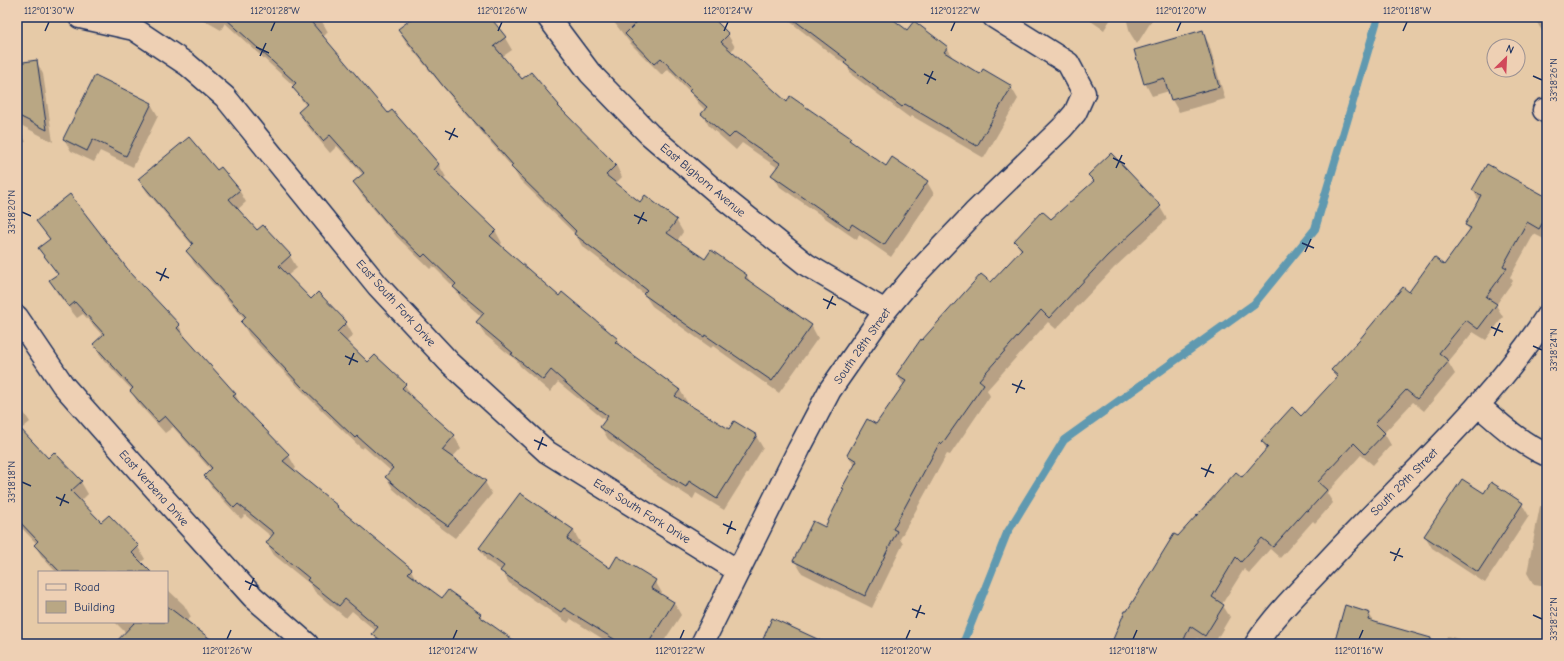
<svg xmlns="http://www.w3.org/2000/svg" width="1564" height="661" font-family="'Comic Neue',sans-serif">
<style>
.shadow{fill:#0003}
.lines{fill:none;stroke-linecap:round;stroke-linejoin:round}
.stream{stroke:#6099b0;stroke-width:8}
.building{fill:#b9a784;stroke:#1b2f5e}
.minor-casing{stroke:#1b2f5e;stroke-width:25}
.minor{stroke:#eed0b4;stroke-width:22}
.ticks{fill:none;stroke:#1b2f5e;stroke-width:1.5}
.labels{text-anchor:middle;stroke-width:3;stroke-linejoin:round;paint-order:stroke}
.street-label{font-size:12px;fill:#1b2f5e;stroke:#eed0b4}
.neatline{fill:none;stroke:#1b2f5e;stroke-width:1.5}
.ticks-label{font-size:10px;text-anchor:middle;fill:#1b2f5e}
</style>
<rect width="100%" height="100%" fill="#e6caa7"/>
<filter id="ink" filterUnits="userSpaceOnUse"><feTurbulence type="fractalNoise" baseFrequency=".025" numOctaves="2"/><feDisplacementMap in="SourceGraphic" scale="8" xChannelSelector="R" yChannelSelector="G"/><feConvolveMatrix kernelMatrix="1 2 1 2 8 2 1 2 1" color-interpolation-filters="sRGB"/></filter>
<g filter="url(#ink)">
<path class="shadow" d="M198 17H317L321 20 328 32 323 37 388 115 392 112 439 165 446 177 443 180 495 230 502 243 499 246 560 297 617 339 623 349 680 390 687 402 686 404 729 431 756 436 763 448 724 510 696 493 693 499 663 480 608 439 601 427 606 421 558 382 550 392 520 366 517 361 484 334 478 322 482 317 461 299 454 287 433 266 430 269 397 237 361 194 354 182 363 175 337 146 330 153 306 124 299 112 306 106 301 99 294 86 225 23 221 30Z
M408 17H488L505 38 512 50 502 57 522 81 559 105 563 113 616 165 622 177 615 184 640 203 676 220 683 232 677 241 705 261 747 276 752 285 811 325 818 338 779 393 713 346 711 348 652 306 644 294 582 246 576 235 519 179 512 167 452 98 406 42 399 30 412 20Z
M610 17H711L728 35 735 47 730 52 787 103 850 139 853 145 886 167 927 182 934 194 891 257 859 235 857 240 780 187 773 175 778 168 742 143 736 150 709 126 702 114 705 110 698 103 691 93 668 69 662 75 630 43Z
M784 17H888L907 32 947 47 954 60 980 75 1011 87 1018 99 984 158 912 116 910 118 852 75 847 66Z
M1085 17H1112L1104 30Z
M1126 17H1154L1137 44 1130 33Z
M1535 17H1547V33L1542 31 1535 19Z
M1202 32 1209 44 1225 99 1179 112 1172 100 1169 91 1152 96 1145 83Z
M36 61 43 74 53 142 17 123V64Z
M151 104 158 116 133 167 100 151 94 162 71 151 64 139Z
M17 126 20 130 26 142 17 143Z
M217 171 239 190 246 202 237 210 257 231 290 256 297 268 287 276 311 300 318 293 346 323 353 335 346 342 368 364 405 385 412 397 411 398 454 436 461 448 452 458 485 482 492 494 455 538 426 517 393 489 386 477 391 471 364 447 362 449 310 399 249 335 242 323 245 319 194 263 188 251 193 246 147 192 140 180Z
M1089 175 1160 207 1167 219 1114 268 1056 329 1048 322 987 390 990 396 950 455 947 454 900 539 903 544 872 608 802 573 795 561 826 529 855 467 848 455 876 425 904 386 897 375 922 341 991 283 1021 251 1015 241 1051 221 1094 182Z
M1473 190 1547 199V239L1546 240 1534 234 1510 277 1513 281 1496 305 1503 317 1486 340 1473 332 1448 362 1455 374 1424 411 1413 402 1384 433 1391 445 1373 465 1361 455 1327 493 1333 503 1315 523 1313 521 1280 558 1270 549 1249 573 1244 569 1222 604 1230 617 1214 644H1207L1197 638 1194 644H1112L1128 613 1178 538 1242 478 1267 450 1262 441 1301 418 1337 378 1332 370 1410 293 1445 266 1470 231 1466 225 1479 201Z
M37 221 130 273 179 326 186 338 185 339 235 394 242 407 289 456 296 468 293 471 411 570 417 581 442 599 480 614 484 621 512 644H379L373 634 376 631 352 611 346 618 315 592 311 585 274 555 267 543 272 537 245 515 241 519 212 488 205 476 211 470 173 427 165 433 138 403 131 391 132 390 101 357 94 345 103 336 83 314 77 318 57 293 50 281 58 275 39 248 50 240Z
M17 402 30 422 20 430 48 459 81 482 88 494 80 502 101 524 138 547 145 559 140 563 150 572H56L42 557 35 545 37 544 17 523Z
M1491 484 1522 504 1529 516 1485 583 1432 548 1425 536 1485 494Z
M1540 506 1547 507V587L1534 585 1527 573Z
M573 530 580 542 577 547 610 569 655 581 662 593 661 595 674 603 681 615 662 644H611L571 619 568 623 509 583 502 571 487 561 480 549Z
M167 589 184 605 191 617 186 622 215 644H128L126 633 115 622H167Z
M1369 614 1375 623 1445 643 1447 636 1479 644H1335Z
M228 641 233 644H226Z"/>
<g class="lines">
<path class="stream" d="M963 644 1007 533 1064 440 1254 304 1315 229 1378 17"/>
</g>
<path class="building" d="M224 17H307L388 113 392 110 439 164 434 170 496 230 490 236 559 296 562 292 618 339 615 342 680 390 675 396 729 429 734 421 757 435 717 499 689 481 686 487 655 468 600 427 608 416 583 398 551 370 543 380 511 354 513 353 476 322 484 313 453 287 456 284 425 254 422 257 389 225 353 182 364 173 330 135 323 141 298 112 307 104 292 87 296 83Z
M414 17H490L506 37 494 46 522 79 531 72 559 105 558 106 616 165 606 175 640 202 645 195 677 220 667 233 705 259 711 250 747 275 745 278 812 325 772 381 705 335 704 337 643 294 647 290 574 234 576 231 511 167 513 165 443 86 398 29Z
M642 17H712L729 34 721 42 787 102 790 96 851 138 849 140 886 166 892 157 928 181 884 245 852 224 849 229 771 175 780 163 735 132 729 138 701 114 707 107 689 91 691 89 661 58 654 64 625 34Z
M790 17H890L907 30 914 21 948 47 944 52 980 74 983 69 1012 86 977 146 905 104 902 107 844 63 847 60Z
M1203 30 1219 87 1171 100 1164 78 1144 84 1134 50Z
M37 60 47 130 17 115V63Z
M95 75 152 103 126 156 93 139 87 151 63 139Z
M189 137 217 170 221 167 240 190 229 199 257 230 263 225 291 255 279 266 311 299 318 292 347 322 337 332 368 362 375 355 406 384 402 388 455 435 442 450 486 481 448 526 418 505 385 477 393 468 357 436 355 438 302 387 241 322 246 317 186 251 193 244 138 179Z
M1111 153 1161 206 1107 256 1049 318 1041 310 979 380 984 384 942 444 940 442 893 529 897 531 865 596 793 561 813 521 825 527 844 489 842 488 857 461 847 455 867 419 876 424 906 381 896 375 921 339 922 340 981 274 991 282 1022 249 1014 241 1042 211 1051 219 1094 181 1088 175Z
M1487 164 1547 197V215L1539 229 1527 222 1503 266 1507 268 1486 297 1497 304 1478 329 1466 320 1439 353 1449 361 1417 399 1406 390 1375 423 1385 433 1365 454 1354 443 1318 482 1327 490 1308 511 1306 510 1273 547 1262 538 1241 562 1236 557 1212 597 1224 605 1205 636 1190 626 1182 644H1111L1125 611H1127L1174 534 1178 536 1236 472 1242 477 1268 447 1261 441 1292 407 1301 416 1338 376 1331 370 1359 340 1403 287 1409 292 1434 257 1444 265 1471 228 1465 225 1481 195 1472 190Z
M70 194 130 272 180 325 177 328 236 394 233 396 290 455 283 461 338 506 337 507 412 569 408 573 442 598 448 590 481 614 479 616 519 644H386L372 634 378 627 345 599 339 606 307 580 309 578 266 543 274 533 238 504 234 508 204 476 212 468 165 416 158 422 130 391 133 388 93 344 104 334 75 302 69 307 49 280 58 274 38 248 50 239 36 221Z
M17 425 48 458 54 452 82 481 71 491 101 522 109 515 139 546 132 553 151 572H60L34 545 38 541 17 519Z
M1462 479 1484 493 1491 482 1523 503 1478 572 1424 536Z
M520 493 574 530 567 539 610 568 617 556 656 580 651 588 674 602 648 644H622L564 608 561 612 500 571 504 566 479 548Z
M1345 605 1370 613 1368 620 1431 638 1430 644H1334Z
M167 606 217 644H114L135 622H167Z
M772 618 828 644H761Z"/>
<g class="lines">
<g class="minor-casing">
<path id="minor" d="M80 17 134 29 188 65 225 97 378 286 449 362 547 452 738 571
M548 17 590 73 649 134 727 201 807 265 885 311
M1544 110 1547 112
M17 317 63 385 141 473 253 597 307 644
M1478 405C1500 424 1520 443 1547 455
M702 644 799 449 830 390 885 311 915 275 974 213 1062 128 1075 113 1084 93 1068 63 994 17
M1256 644C1275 614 1303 588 1327 562 1402 481 1487 409 1547 316"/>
</g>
<use href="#minor" class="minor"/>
</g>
</g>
<path class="ticks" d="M45 31 49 22M271 31 275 22M498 31 502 22M724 31 728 22M951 31 955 22M1177 31 1181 22M1403 31 1407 22M256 47 269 53M260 56 266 43M924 74 936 80M1533 76 1542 80M927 84 933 71M445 131 458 137M449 140 455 128M1113 158 1125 164M1116 168 1122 155M22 212 31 216M634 215 647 221M638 224 644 212M1302 243 1314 248M1305 252 1311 239M156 272 169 278M160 281 166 268M823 299 836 305M827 309 833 296M1491 327 1503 332M1494 336 1500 323M1533 346 1542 350M345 356 358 362M349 365 354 353M1012 384 1025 389M1016 393 1022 380M534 440 547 446M538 450 543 437M1201 468 1214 473M1205 477 1211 464M22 482 31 486M56 497 69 503M60 506 65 494M723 524 736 530M727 534 732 521M1390 552 1403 557M1394 561 1400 548M245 581 258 587M249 590 254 578M912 609 925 614M1533 615 1542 619M916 618 921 605M227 639 231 630M453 639 457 630M680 639 684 630M906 639 910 630M1133 639 1137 630M1359 639 1363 630"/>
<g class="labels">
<g class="street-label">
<text transform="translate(703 180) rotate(40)" y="4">East Bighorn Avenue</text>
<text transform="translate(396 303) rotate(48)" y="4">East South Fork Drive</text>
<text transform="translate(862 346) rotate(-55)" y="4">South 28th Street</text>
<text transform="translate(1404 482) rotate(-45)" y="4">South 29th Street</text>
<text transform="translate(154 488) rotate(48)" y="4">East Verbena Drive</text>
<text transform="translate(642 511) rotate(32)" y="4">East South Fork Drive</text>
</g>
</g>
<rect width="1564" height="661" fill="none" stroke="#eed0b4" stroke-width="44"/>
<rect x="38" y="571" width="130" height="52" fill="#eed0b4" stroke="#9a9092"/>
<rect x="46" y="584" width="20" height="6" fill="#eed0b4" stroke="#9a9092"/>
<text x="74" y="591" font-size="12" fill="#1b2f5e">Road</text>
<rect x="46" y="601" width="20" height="12" fill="#b9a784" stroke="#9a9092"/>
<text x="74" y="611" font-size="12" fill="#1b2f5e">Building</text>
<g transform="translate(1506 58) rotate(24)"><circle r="19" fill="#eed0b4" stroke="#9a9092"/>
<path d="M0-3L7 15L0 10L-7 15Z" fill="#d1495b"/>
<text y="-6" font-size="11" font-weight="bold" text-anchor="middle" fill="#1b2f5e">N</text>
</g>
<rect x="22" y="22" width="1520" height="617" class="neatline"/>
<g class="ticks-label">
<text x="49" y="14">112°01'30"W</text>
<text x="275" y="14">112°01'28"W</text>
<text x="502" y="14">112°01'26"W</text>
<text x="728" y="14">112°01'24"W</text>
<text x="955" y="14">112°01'22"W</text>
<text x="1181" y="14">112°01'20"W</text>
<text x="1407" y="14">112°01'18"W</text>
<text transform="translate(1553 80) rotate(-90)" y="4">33°18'26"N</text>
<text transform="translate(11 212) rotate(-90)" y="4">33°18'20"N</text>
<text transform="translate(1553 350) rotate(-90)" y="4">33°18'24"N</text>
<text transform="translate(11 482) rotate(-90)" y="4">33°18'18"N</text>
<text transform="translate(1553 619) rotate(-90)" y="4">33°18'22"N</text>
<text x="227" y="654">112°01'26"W</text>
<text x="453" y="654">112°01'24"W</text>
<text x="680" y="654">112°01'22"W</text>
<text x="906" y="654">112°01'20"W</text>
<text x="1133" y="654">112°01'18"W</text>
<text x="1359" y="654">112°01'16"W</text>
</g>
</svg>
